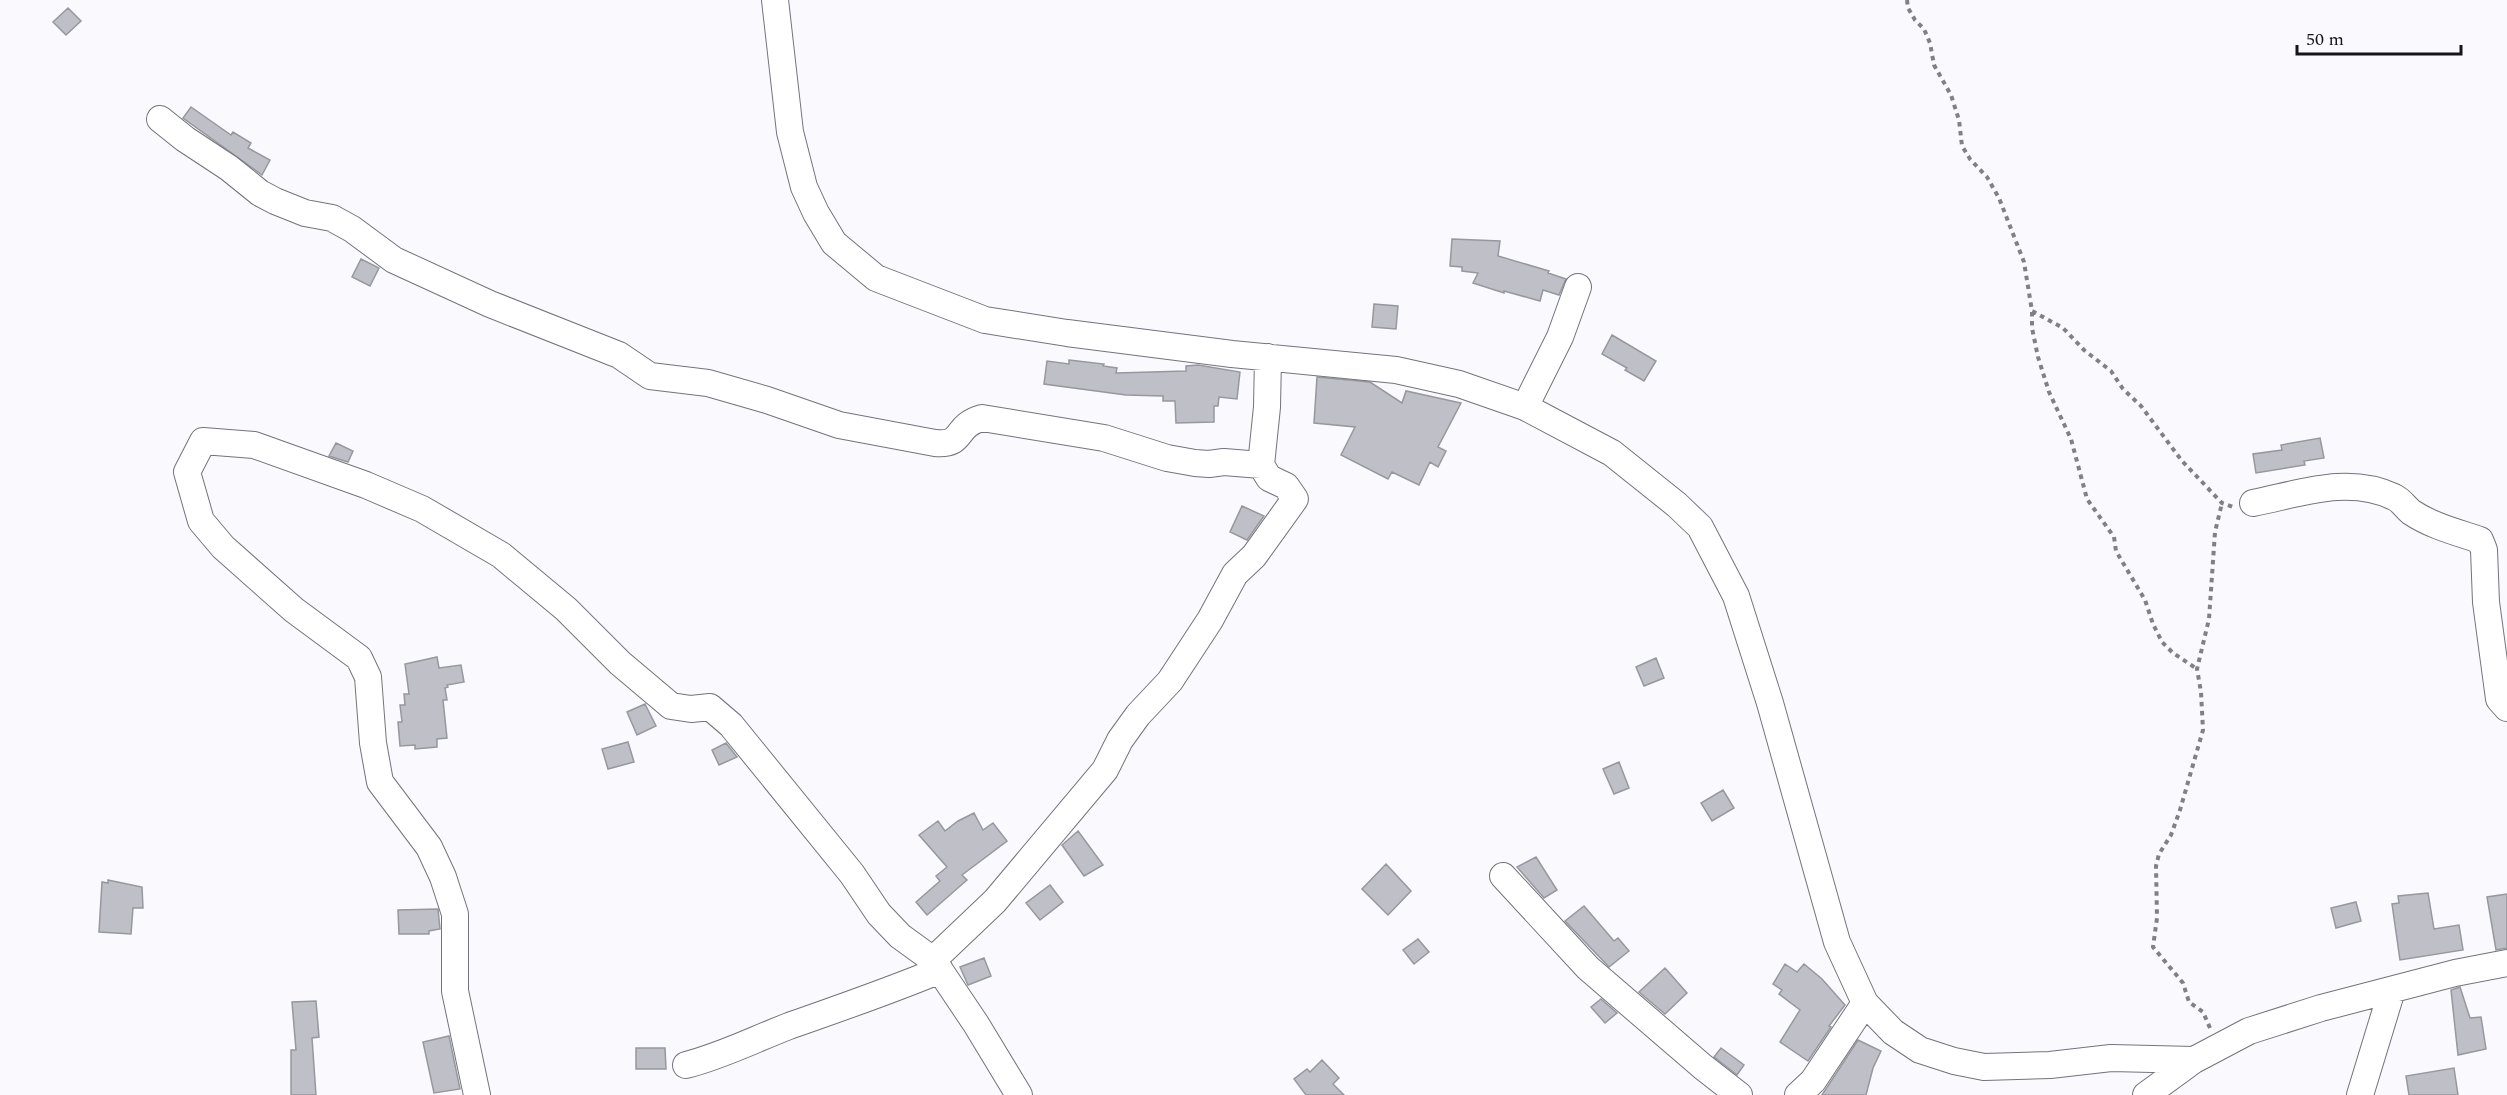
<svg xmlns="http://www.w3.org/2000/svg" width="2507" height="1095" font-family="Spectral,serif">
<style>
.building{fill:#bfbfc7;stroke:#97979f;stroke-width:1.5}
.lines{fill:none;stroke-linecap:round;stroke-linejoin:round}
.minor-casing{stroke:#73737a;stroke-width:28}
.path{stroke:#818185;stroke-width:4;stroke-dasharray:4.5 4.5;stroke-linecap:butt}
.minor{stroke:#fff;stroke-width:26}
</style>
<rect width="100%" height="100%" fill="#f9f9fe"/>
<path class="building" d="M68 8 81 21 66 35 53 22Z
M191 107 231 135 233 132 251 143 248 148 270 160 262 175 183 118Z
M1452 239 1500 241 1498 256 1549 271 1548 273 1566 279 1559 295 1543 290 1540 301 1504 291V293L1473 283 1478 273 1462 271V267L1450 266Z
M361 259 379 268 370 286 352 277Z
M1374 304 1398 306 1396 329 1372 327Z
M1612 335 1656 361 1644 381 1625 370 1627 368 1602 354Z
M1069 360 1104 364 1103 366 1117 368 1116 373 1186 371V366L1198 365 1240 372 1237 399 1219 397 1218 406H1214V422L1176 423 1175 401H1163V396L1126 395 1044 384 1047 361 1069 364Z
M1317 377 1370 382 1402 403 1406 391 1461 403 1438 447 1446 451 1438 467 1430 462 1419 485 1392 472 1388 479 1341 455 1355 427 1314 423Z
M2320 438 2324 458 2304 461 2305 465 2256 473 2253 454 2282 450 2281 445Z
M336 443 353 451 348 462 329 456Z
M1242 506 1264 516 1247 540 1230 532Z
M437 657 439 668 461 665 464 682 447 685 448 687 445 688 447 700H443L447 738 437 739V747L415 749V745L400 746 398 722H402L400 705H405L404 694H409L405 664Z
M1656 658 1664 678 1644 686 1636 667Z
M645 704 656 726 637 735 627 712Z
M628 742 634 762 608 769 602 749Z
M726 743 737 757 719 765 712 750Z
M1619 762 1629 788 1614 794 1603 769Z
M1723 790 1734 808 1712 821 1701 803Z
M974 813 983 830 993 823 1007 841 962 875 967 880 927 915 916 902 940 881 936 876 947 867 919 835 938 821 945 831 958 821Z
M1078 831 1103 865 1084 876 1062 845Z
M1536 857 1557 890 1544 898 1517 867Z
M1386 864 1411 891 1388 915 1362 889Z
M108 880 142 887 143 908H133L131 934 99 932 102 882 108 883Z
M1050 885 1063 902 1040 920 1026 903Z
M2428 893 2434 929 2459 925 2463 950 2400 960 2392 904 2399 903 2398 896Z
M2507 894V948L2496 950 2487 897Z
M2356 902 2361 921 2336 928 2331 908Z
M1584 906 1614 941 1618 938 1629 951 1609 967 1565 921Z
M438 909 440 929 429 931V934H399L398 910Z
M1418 939 1429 952 1414 964 1403 950Z
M984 958 991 976 968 985 960 967Z
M1785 964 1797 972 1804 964 1822 979 1845 1005 1829 1026 1831 1027 1808 1061 1780 1042 1800 1010 1779 994 1782 990 1773 984Z
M1665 968 1687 993 1665 1014 1639 992Z
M2460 987 2470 1018 2481 1017 2486 1049 2458 1055 2451 990Z
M1601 999 1617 1013 1605 1023 1591 1007Z
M316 1001 319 1037 312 1038 316 1095H291V1050H296L292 1002Z
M449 1036 460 1089 434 1093 423 1042Z
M1858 1040 1881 1051 1873 1068 1866 1095H1822Z
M636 1048H665L666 1069H636Z
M1721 1048 1744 1065 1737 1075 1714 1057Z
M1322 1060 1339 1078 1333 1084 1344 1095H1306L1294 1079 1307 1069 1310 1072Z
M2454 1068 2458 1095H2409L2406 1076Z"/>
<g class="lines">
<g class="minor-casing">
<path id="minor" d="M775 0 790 132 804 187 816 213 834 243 876 278 985 320 1067 333 1232 354 1396 370 1459 384 1525 407 1612 453 1677 505 1700 527 1736 596 1770 703 1837 942 1865 1003 1893 1032 1920 1050 1954 1061 1984 1067 2050 1065 2111 1058 2194 1060 2249 1031 2321 1008 2455 973 2507 963
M160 119 185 139 229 168 260 193 275 201 305 213 332 218 352 229 394 260 490 304 619 355 650 376 708 383 767 400 839 425 935 443C965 446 953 426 982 418L1104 438 1167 458 1195 463 1209 464 1224 462 1261 465
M1525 407 1560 337 1578 287
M2253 503C2299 494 2348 475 2394 497 2401 500 2405 507 2411 512 2432 526 2456 532 2480 540L2484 550 2486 602 2499 699 2507 708
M1503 876 1588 968 1703 1067 1739 1095
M933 960 995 901 1105 770 1120 740 1138 715 1170 681 1210 620 1235 574 1254 556 1295 499 1286 486 1269 478 1261 465 1267 407 1268 357
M686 1065C722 1056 755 1039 789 1026 840 1008 890 991 940 970
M477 1095 455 991V914L443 877 429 847 380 782 373 743 368 677 359 658 294 610 223 547 201 521 187 472 203 441 254 445 366 485 422 509 501 555 566 609 620 663 671 706 691 709 710 707 731 725 852 874 879 914 900 936 933 960 976 1024 1019 1095
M1798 1095 1813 1081 1865 1003
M2146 1095 2194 1060
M2360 1095 2392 990"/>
</g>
<path class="path" d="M1907 0 1908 8 1915 20 1924 29 1930 43 1934 65 1951 95 1959 120 1962 146 1970 159 1987 177 1999 198 2024 262 2032 311 2063 328 2084 350 2111 371 2123 389 2141 406 2182 461 2222 503 2233 507
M2032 312V328L2038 357 2049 392 2071 439 2087 499 2114 537 2116 551 2145 600 2153 624 2162 642 2173 653 2197 669
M2210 1028 2203 1012 2189 1002 2183 983 2153 947 2157 918 2156 866 2159 854 2171 835 2180 810 2203 730 2201 692 2197 669 2209 619 2215 532 2222 503"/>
<use href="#minor" class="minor"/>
</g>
<path d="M2297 45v9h164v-9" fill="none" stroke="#161619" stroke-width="3"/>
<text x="2306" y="45" font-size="18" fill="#161619" stroke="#f9f9fe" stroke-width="4.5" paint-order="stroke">50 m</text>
</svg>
